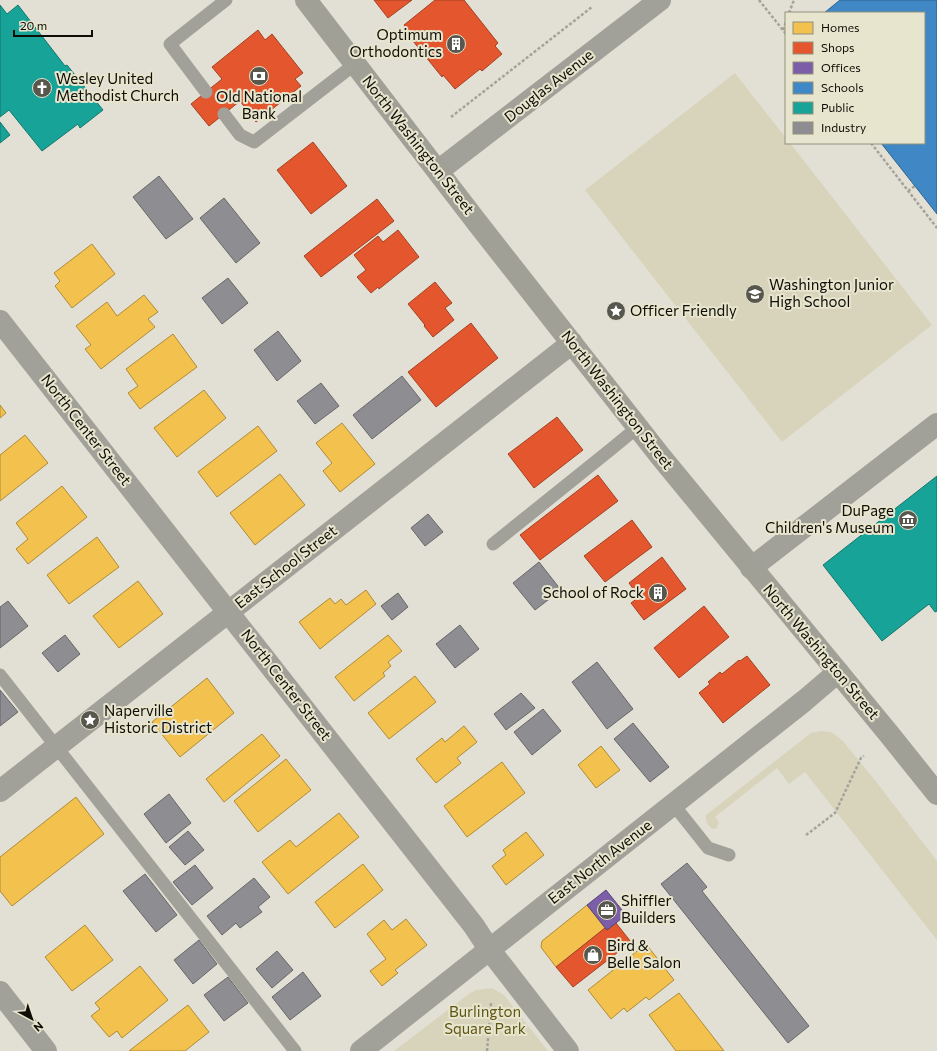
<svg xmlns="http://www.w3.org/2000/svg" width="937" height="1051" font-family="Commissioner,sans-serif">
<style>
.green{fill:#d8d4bc}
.homes{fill:#f2c14e;stroke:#ae8b38}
.shops{fill:#e4572e;stroke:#a44122}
.offices{fill:#7b5ea7;stroke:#5a4677}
.schools{fill:#3f88c5;stroke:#30638c}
.public{fill:#17a398;stroke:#14766c}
.industry{fill:#8d8d92;stroke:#676768}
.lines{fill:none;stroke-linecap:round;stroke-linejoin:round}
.path{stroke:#a4a39b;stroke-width:2.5;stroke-dasharray:3 2;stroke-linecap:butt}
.lane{stroke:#a2a199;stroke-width:13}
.street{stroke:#a2a199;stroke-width:22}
.secondary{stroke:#a1a097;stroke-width:22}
.labels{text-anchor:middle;stroke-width:4;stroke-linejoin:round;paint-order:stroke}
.poi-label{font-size:15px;fill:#0e0d06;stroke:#e8e5ce;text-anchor:start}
.street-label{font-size:15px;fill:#0e0d06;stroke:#e8e5ce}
.park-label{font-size:15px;fill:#5f5612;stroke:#e8e5ce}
</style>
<rect width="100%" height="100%" fill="#e2e0d4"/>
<path class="green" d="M735 73 786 138V143H790L932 325 782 442 585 190Z
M821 731 831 732 842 740 874 779 937 861V940L805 772 789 784 777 768 715 817 719 822 717 828 713 829C708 827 705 821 706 815L811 733Z
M492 988 504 995 548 1051H394L470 993 476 990Z"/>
<path class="homes" d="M92 244 115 274 72 308 55 286 60 281 54 273Z
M144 295 158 312 148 319 155 327 101 369 85 349 91 345 76 326 107 302 117 316Z
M173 334 197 367 140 409 128 393 138 386 126 369Z
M204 390 226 418 177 457 154 428Z
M0 405 6 413 0 418Z
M342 423 375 464 340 492 323 471 332 463 316 443Z
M258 426 277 451 217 497 198 472Z
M25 435 48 463 0 501V455Z
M280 474 305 505 255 545 230 513Z
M62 486 87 517 28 564 16 549 28 539 16 523Z
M97 537 119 567 69 604 47 575Z
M138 581 163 614 119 648 93 616Z
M366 590 376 604 320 649 299 622 330 598 335 604 341 599 346 605Z
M388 635 402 651 388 662 391 666 383 673 385 676 354 701 335 677Z
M415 676 436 702 389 739 368 713Z
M207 678 234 713 180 757 152 722Z
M464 726 477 742 457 758 461 763 436 783 416 759 442 738 445 742Z
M262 734 280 756 224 802 206 779Z
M601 746 620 770 596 788 578 765Z
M286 759 311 790 258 832 234 801Z
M502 762 525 793 467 837 444 806Z
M76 797 104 834 12 906 0 891V857Z
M339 813 359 837 288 894 262 862 290 840 296 847Z
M526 832 544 855 506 885 492 866 506 855 503 850Z
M363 864 383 890 335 928 315 902Z
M587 905 605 928 556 967 543 950 541 947 542 941Z
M406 919 427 945 395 970 398 973 382 986 370 971 386 959 367 934 384 920 392 930Z
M85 925 113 960 72 991 45 957Z
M646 944 674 980 649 1000 646 997 627 1012 624 1008 611 1019 588 990Z
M140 966 168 1000 122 1038 117 1031 109 1037 91 1016 100 1009 95 1003Z
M679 993 724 1051H676L649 1015Z
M188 1005 209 1032 185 1051H129Z"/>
<path class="shops" d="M374 0H412L388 18Z
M435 0H464L498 43 495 46 502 54 482 71 480 69 455 89 443 75 442 77 413 41 416 39 404 25Z
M258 30 265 40 272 34 303 73 295 79 301 86 256 122 240 101 209 126 191 104 222 79 212 67Z
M313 142 347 186 311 214 277 170Z
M377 199 394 221 321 277 304 256Z
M398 230 419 257 379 289 378 287 371 293 357 277 366 270 354 255 378 236 383 242Z
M435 282 452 303 445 308 454 320 433 337 424 326 425 325 408 304Z
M471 323 498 358 436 407 408 372Z
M557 417 583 450 534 488 508 454Z
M598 475 618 501 540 560 520 535Z
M632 520 652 547 605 582 584 556Z
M662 557 686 589 644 620 631 603 639 597 629 583Z
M704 606 729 637 679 678 654 648Z
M747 656 770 685 723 723 699 693 710 684 708 682 720 672 722 674 739 660 740 661Z
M616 923 631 942 573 987 556 967 605 928 607 930Z"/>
<path class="offices" d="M606 890 626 915 607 930 587 905Z"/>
<path class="schools" d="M840 0H937V214L881 143H924V13H824Z"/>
<path class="public" d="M0 5 7 14 18 5 65 66 67 65 103 110 80 128 78 124 42 151 9 110 0 117Z
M0 122 10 135 0 143Z
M937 476V611L935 612 929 604 882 641 823 565Z"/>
<path class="industry" d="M159 176 193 219 166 239 133 197Z
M224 198 260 243 236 263 200 218Z
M228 278 248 303 222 324 202 298Z
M278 331 301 361 277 381 254 350Z
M402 376 421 400 372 439 353 415Z
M321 383 339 406 315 424 297 401Z
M428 514 443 532 425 546 411 528Z
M539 562 561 590 535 610 513 583Z
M398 593 408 607 392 620 381 606Z
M8 601 28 626 0 648V607Z
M460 625 479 649 455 668 436 644Z
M65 635 80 654 58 672 42 653Z
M597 662 633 709 607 729 572 682Z
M0 690 18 712 0 726Z
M521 693 535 708 506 730 494 714Z
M543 709 561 731 532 755 514 732Z
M633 723 669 767 650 782 614 739Z
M169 794 191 823 166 843 144 814Z
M188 831 204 850 185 865 169 847Z
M687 863 707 887 702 891 809 1026 788 1043 661 884Z
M195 865 213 888 192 905 173 882Z
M145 874 177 915 156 932 123 891Z
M254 878 270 897 258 907 262 912 240 928 236 923 222 935 207 916Z
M199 940 217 964 193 984 174 960Z
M277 951 293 970 272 988 256 969Z
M303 972 321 996 290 1020 272 997Z
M228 977 248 1003 224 1021 204 995Z"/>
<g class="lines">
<path class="path" d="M759 0 786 34
M789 13 794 0
M783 30 786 22
M451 117 592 7
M871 143 937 228
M908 191 915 186
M806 835 835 813 861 758 864 756
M487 1051 491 1003"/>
<path class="lane" d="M206 92 170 44 226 0
M224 114 240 135 254 142 355 64
M493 544 610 450 638 427
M0 675 295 1051
M673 804 708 848 729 855"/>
<path class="street" d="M438 171 660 0
M0 321 474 926 489 949 568 1051
M751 568 937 424
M0 791 572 343
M0 992 46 1051
M361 1051 804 701 838 672"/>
<path class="secondary" d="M306 0 479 225 661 457 889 734 937 794"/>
</g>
<defs>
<g id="building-disc" transform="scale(1)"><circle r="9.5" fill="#58574e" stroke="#e8e5ce"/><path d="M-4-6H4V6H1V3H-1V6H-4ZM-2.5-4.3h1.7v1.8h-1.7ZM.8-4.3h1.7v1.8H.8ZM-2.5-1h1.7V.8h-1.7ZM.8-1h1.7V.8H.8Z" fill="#fff"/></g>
<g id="bank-disc" transform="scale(1)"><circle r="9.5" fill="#58574e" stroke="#e8e5ce"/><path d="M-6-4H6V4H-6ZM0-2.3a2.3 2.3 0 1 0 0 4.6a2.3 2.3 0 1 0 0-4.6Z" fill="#fff"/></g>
<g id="church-disc" transform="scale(1)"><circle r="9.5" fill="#58574e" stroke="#e8e5ce"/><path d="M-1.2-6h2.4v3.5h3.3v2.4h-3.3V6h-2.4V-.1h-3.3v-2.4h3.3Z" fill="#fff"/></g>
<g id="school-disc" transform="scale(1)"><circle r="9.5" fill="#58574e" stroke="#e8e5ce"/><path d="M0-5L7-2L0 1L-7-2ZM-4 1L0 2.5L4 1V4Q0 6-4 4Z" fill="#fff"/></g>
<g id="sight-disc" transform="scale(1)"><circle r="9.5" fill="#58574e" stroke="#e8e5ce"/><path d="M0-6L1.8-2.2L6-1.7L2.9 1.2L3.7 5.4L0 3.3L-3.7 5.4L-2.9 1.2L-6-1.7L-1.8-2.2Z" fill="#fff"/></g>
<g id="museum-disc" transform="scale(1)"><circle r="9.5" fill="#58574e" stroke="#e8e5ce"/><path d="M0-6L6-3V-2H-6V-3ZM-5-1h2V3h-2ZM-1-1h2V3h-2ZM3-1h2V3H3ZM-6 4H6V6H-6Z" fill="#fff"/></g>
<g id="office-disc" transform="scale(1)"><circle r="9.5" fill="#58574e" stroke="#e8e5ce"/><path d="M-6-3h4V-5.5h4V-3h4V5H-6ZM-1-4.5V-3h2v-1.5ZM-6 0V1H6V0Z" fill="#fff"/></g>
<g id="shop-disc" transform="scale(1)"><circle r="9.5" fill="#58574e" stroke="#e8e5ce"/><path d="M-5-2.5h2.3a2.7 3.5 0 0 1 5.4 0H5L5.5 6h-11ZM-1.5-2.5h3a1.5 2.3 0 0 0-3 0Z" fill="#fff"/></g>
</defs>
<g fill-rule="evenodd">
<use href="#building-disc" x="456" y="44"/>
<use href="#bank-disc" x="259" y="76"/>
<use href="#church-disc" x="42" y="88"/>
<use href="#school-disc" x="755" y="294"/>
<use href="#sight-disc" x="616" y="311"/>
<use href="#museum-disc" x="908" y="520"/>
<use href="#building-disc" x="658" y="593"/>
<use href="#sight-disc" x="90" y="720"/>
<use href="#office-disc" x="607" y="910"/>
<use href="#shop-disc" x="593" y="955"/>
</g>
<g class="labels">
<g class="poi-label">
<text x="442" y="40" text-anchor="end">Optimum<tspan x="442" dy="17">Orthodontics</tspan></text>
<text x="56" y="84">Wesley United<tspan x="56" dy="17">Methodist Church</tspan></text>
<text x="259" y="102" text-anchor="middle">Old National<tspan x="259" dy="17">Bank</tspan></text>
<text x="769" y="290">Washington Junior<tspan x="769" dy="17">High School</tspan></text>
<text x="630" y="316">Officer Friendly</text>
<text x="894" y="516" text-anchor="end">DuPage<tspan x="894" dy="17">Children's Museum</tspan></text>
<text x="644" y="598" text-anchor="end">School of Rock</text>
<text x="104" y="716">Naperville<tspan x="104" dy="17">Historic District</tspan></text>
<text x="621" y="906">Shiffler<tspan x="621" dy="17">Builders</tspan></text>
<text x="607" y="951">Bird &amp;<tspan x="607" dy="17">Belle Salon</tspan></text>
</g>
<g class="street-label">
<text transform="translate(549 86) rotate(-38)" y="5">Douglas Avenue</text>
<text transform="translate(418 145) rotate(52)" y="5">North Washington Street</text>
<text transform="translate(617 400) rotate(52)" y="5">North Washington Street</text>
<text transform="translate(86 430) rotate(52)" y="5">North Center Street</text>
<text transform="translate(286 567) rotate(-38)" y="5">East School Street</text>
<text transform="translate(821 652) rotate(50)" y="5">North Washington Street</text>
<text transform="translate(286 685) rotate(52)" y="5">North Center Street</text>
<text transform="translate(600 862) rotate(-38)" y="5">East North Avenue</text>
</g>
<g class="park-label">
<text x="485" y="1017">Burlington<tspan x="485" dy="17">Square Park</tspan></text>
</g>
</g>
<rect x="785" y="12" width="140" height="132" fill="#e8e5ce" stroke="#918f7e"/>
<rect x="793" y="22" width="20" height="12" fill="#f2c14e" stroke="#918f7e"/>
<text x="821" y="32" font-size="12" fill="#0e0d06">Homes</text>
<rect x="793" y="42" width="20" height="12" fill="#e4572e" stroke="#918f7e"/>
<text x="821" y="52" font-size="12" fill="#0e0d06">Shops</text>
<rect x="793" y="62" width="20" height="12" fill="#7b5ea7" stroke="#918f7e"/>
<text x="821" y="72" font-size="12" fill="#0e0d06">Offices</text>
<rect x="793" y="82" width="20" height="12" fill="#3f88c5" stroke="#918f7e"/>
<text x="821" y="92" font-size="12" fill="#0e0d06">Schools</text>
<rect x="793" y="102" width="20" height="12" fill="#17a398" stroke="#918f7e"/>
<text x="821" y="112" font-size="12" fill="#0e0d06">Public</text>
<rect x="793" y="122" width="20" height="12" fill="#8d8d92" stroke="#918f7e"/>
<text x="821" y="132" font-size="12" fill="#0e0d06">Industry</text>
<g transform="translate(32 1019) rotate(140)" stroke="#e8e5ce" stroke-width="3" paint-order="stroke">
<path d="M0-3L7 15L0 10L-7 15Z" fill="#0e0d06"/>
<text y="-6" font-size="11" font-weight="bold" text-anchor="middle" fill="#0e0d06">N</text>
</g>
<path d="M14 30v6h78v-6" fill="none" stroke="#0e0d06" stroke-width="2"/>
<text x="20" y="30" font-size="12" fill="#0e0d06" stroke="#e8e5ce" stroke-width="3" paint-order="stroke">20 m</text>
</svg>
